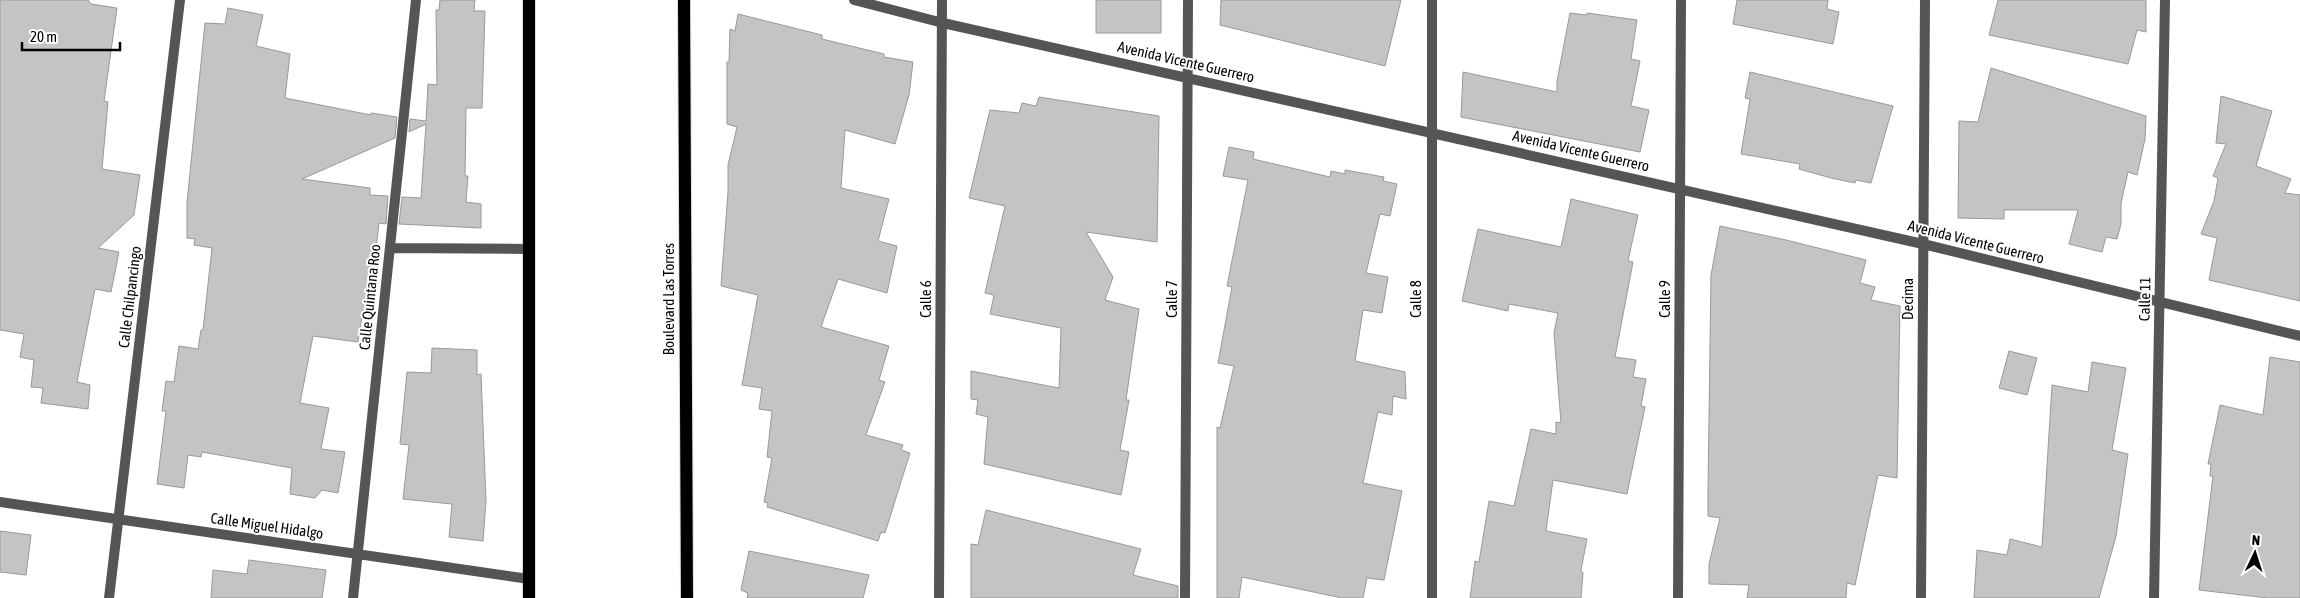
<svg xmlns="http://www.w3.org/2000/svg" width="2300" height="598" font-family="'Asap Condensed',sans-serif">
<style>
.building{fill:#c4c4c4;stroke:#999}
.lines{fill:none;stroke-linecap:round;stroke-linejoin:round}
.primary-casing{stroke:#dbdbdb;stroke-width:14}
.minor{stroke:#555;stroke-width:10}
.primary{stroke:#000;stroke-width:12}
.labels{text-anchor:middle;stroke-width:4;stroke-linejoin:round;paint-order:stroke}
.street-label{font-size:15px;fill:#000;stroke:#fff}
</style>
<rect width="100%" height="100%" fill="#fff"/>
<path class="building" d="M0 0H88L91 4 117 8 104 101 108 102 102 169 140 175 134 215 98 248 119 252 111 292 95 289 77 382 90 385 88 409 41 403 43 388 31 387 34 360 20 357 24 334 0 330Z
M440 0H475L474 11H485L482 108H466L465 176H468L466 202 481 204V228L399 224 402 197 421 198 426 124 409 132 410 119 426 121 428 84 437 85 436 10H439Z
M1096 0H1161V33H1096Z
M1221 0H1401L1385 66 1220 25Z
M1737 0H1828L1827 9 1839 12 1833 44 1733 24Z
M1998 0H2146V32L2137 30 2128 64 1989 35Z
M228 8 263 15 256 46 290 54 285 98 371 115V113L397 117 395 138 302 179 370 188V195L388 196 386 224 379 223 369 312 363 310 358 342 313 336 300 403 329 408 321 449 345 452 338 493 322 490 315 498 290 494 292 468 202 452 201 457 188 455 184 488 157 484 166 411H162L166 381 174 382 179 346 198 349 201 330H203L212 248 194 245 195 239 187 238V203L205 23 225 24Z
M1570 13 1587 15V13L1637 20 1631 59 1640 61 1631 106 1649 110 1640 152 1461 117 1463 72 1557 92V81Z
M738 14 822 35V39L884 54V57L913 62 909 95 895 144 845 130 841 188 889 199 878 241 897 246 887 293 838 279 821 327 889 346 879 380 885 382 866 435 903 445 901 450 910 453 885 533 881 532 878 541 767 507 768 503 764 502 772 458 767 457 772 411 759 409 762 388 742 385 758 295 721 286 728 192V165L737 127 727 124V62H729L730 29 735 31Z
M1991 68 2146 116 2145 139 2137 175 2128 172 2121 203V224L2117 239 2106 237 2102 252 2069 244 2078 210H2004V219L1958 218 1959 121 1978 122Z
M1750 72 1893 106 1871 183 1856 180 1855 183 1831 178 1799 169 1800 164 1741 154 1750 99 1745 98Z
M2221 96 2272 111 2256 166 2291 179 2285 193 2300 195V301L2209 280 2217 238 2201 234 2214 201 2218 178 2213 176 2226 144 2216 143Z
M1039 97 1159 116 1157 242 1086 232 1113 277 1105 300 1139 309 1126 400H1129L1120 450 1129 452 1121 495 984 464 988 417 976 414 978 400 971 399V371L1059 388 1061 328 990 314 994 295 985 293 1005 206 969 198 990 110 1019 113 1022 103 1036 106Z
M1229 147 1254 152 1253 159 1330 177 1331 171 1345 174V170L1384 177 1383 181 1397 184 1390 216 1380 214 1366 273 1388 277 1382 313 1363 310 1355 361 1405 372 1406 399 1393 396 1392 415 1378 412 1363 483 1402 491 1384 580 1367 578 1363 598H1342L1242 577 1239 598H1217V427L1220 428 1234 366 1218 363 1232 287 1227 286 1248 180 1223 176Z
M1571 199 1638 215 1628 261 1633 262 1615 357 1636 360 1633 377 1646 379 1641 406 1645 407 1627 494 1553 480 1546 531 1587 539 1581 570 1583 573 1581 598H1470L1475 561 1479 562 1489 501 1514 506 1531 429 1556 434V422L1561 423 1554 333 1558 313 1509 304 1508 311 1462 301 1478 229 1561 247Z
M1720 226 1786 240 1866 260 1860 283 1875 287 1871 300 1900 306 1897 478 1878 475 1855 585 1847 583 1846 598H1747L1749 585 1709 584V564L1720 518 1708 516V490L1711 275Z
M432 348 477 350V375L481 374 486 501 483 541 449 537 452 504 403 499 409 445 400 444 407 372 431 373Z
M2009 351 2037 358 2027 395 1999 388Z
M2270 357 2300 362V598H2268L2199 590 2213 476H2210L2211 464H2208L2220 405 2263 415Z
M2092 362 2126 368 2112 450 2128 454 2116 536 2099 598H1974L1977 550 2007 555 2010 539 2042 547 2052 385 2088 392Z
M986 510 1141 549 1133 575 1178 586V598H971V544L978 545Z
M0 531 31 535 26 575 0 572Z
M749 551 869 575 863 598H747L748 593 741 590Z
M249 560 326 570 322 598H211L213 570 247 574Z"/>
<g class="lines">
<g class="primary-casing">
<path id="primary" d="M529 0V598
M684 0 687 598"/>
</g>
<path class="minor" d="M854 0 943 23 1923 244 2300 336
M1432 0V598
M390 248 529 249
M0 502 529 579
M109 598 180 0
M353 598 416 0
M939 598 942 0
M1185 598 1188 0
M1678 598 1681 0
M1921 598 1925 0
M2154 598 2165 0"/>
<use href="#primary" class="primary"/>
</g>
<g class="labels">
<g class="street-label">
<text transform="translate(1186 62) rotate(13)" y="5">Avenida Vicente Guerrero</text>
<text transform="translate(1581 151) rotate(13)" y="5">Avenida Vicente Guerrero</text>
<text transform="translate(1976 242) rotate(14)" y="5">Avenida Vicente Guerrero</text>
<text transform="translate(130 297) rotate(-83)" y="5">Calle Chilpancingo</text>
<text transform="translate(370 297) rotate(-84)" y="5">Calle Quintana Roo</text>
<text transform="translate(669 299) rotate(-90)" y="5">Boulevard Las Torres</text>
<text transform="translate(926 299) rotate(-90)" y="5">Calle 6</text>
<text transform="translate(1172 299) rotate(-90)" y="5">Calle 7</text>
<text transform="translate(1416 299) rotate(-90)" y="5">Calle 8</text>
<text transform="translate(1665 299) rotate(-90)" y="5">Calle 9</text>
<text transform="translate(1908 299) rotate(-90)" y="5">Decima</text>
<text transform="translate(2145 299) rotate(-89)" y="5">Calle 11</text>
<text transform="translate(267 526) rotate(8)" y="5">Calle Miguel Hidalgo</text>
</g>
</g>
<g transform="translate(2255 553) rotate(4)" stroke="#ffffff" stroke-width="4" paint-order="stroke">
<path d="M0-4L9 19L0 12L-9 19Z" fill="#000000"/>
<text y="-8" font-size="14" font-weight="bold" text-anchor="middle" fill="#000000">N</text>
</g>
<path d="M22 42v8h98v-8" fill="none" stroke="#000000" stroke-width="2.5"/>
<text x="30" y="42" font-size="15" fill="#000000" stroke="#ffffff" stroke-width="4" paint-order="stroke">20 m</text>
</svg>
